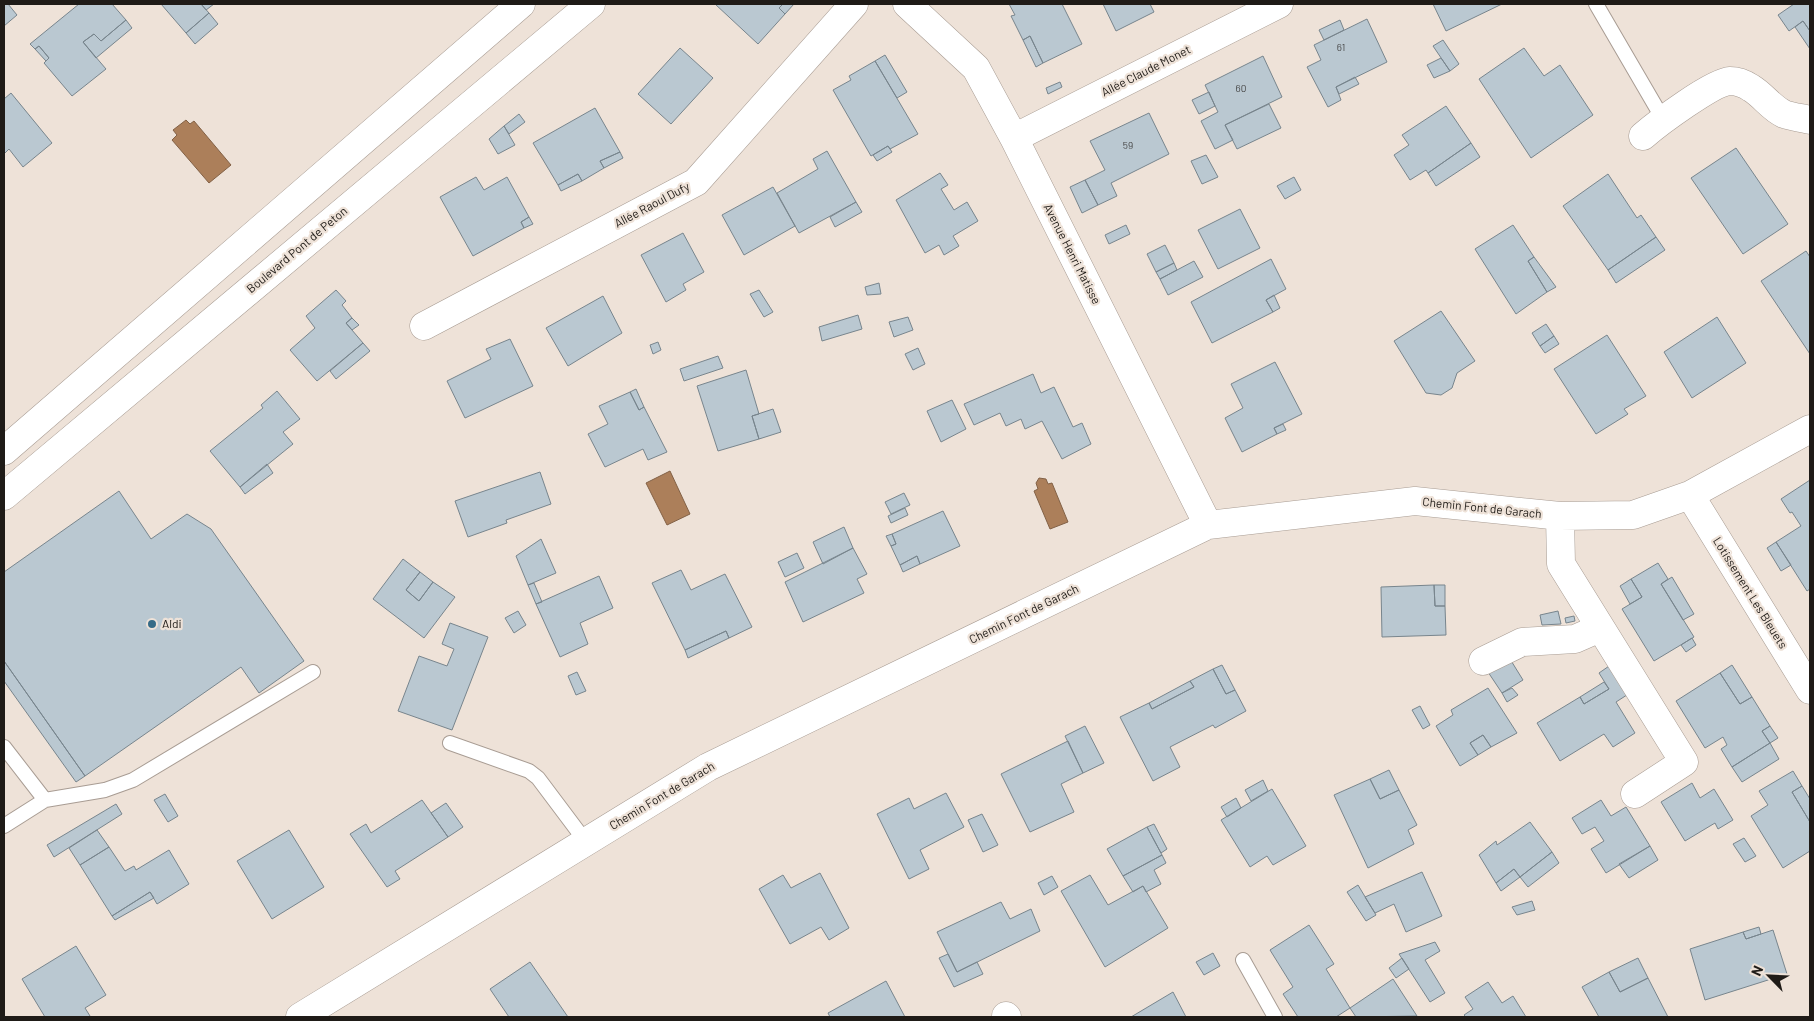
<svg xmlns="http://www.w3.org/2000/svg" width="1814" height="1021" font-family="Barlow,sans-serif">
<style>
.water{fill:#ac7f5a;stroke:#826146}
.building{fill:#bac8d1;stroke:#78858d}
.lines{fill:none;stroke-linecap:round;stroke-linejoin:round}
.lane-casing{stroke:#a89c93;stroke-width:16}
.street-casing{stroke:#a89c93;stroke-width:29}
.lane{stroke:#fff;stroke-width:14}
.street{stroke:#fff;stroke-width:28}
.poi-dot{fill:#366b87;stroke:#eee2d8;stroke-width:2}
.labels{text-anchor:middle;stroke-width:4.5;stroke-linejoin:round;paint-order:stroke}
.number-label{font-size:10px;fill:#464646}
.street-label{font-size:12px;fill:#1f1b17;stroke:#eee2d8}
.poi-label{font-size:12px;fill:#1f1b17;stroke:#eee2d8;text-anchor:start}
</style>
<rect width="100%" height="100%" fill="#eee2d8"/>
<path class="water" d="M186 120 190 124 194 121 231 165 209 183 172 140 177 135 173 130Z
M670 471 690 514 667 525 646 483Z
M1039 478 1046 479 1048 484 1052 483 1068 522 1050 529 1034 491 1038 489 1036 483Z"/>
<path class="building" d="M4 4H8L17 15 4 26Z
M79 4H112L126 20 101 41 94 34 83 42 106 69 72 96 44 63 49 58 39 46 35 49 30 44Z
M161 4H201L209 13 186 33Z
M201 4H214L206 10Z
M715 4H783L779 8 785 14 758 44Z
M783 4H794L785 14 779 8Z
M1009 4H1062L1082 44 1043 63 1030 36 1023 40 1011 16 1015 15Z
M1103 4H1150L1154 12 1116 31Z
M1433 4H1502L1446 31Z
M1794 4H1810V31L1803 21 1789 31 1778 15Z
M209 13 218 24 195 44 186 33Z
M1367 19 1387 62 1336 87 1341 100 1328 107 1307 67 1321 60 1314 45Z
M126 20 132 28 96 58 83 42 94 34 101 41Z
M1340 20 1344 30 1324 40 1319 30Z
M1803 21 1810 31V49L1795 27Z
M1030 36 1043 63 1036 67 1023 40Z
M1443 40 1459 64 1450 71 1433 46Z
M39 46 49 58 46 61 35 49Z
M680 48 713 78 671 124 638 94Z
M1524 48 1544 76 1560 65 1593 115 1531 158 1479 79Z
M885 55 907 92 897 98 875 61Z
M1263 56 1282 97 1225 125 1233 140 1215 149 1201 121 1218 112 1205 85Z
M1441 58 1450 71 1434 78 1427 65Z
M875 61 918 134 890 149 888 146 871 156 833 90 851 80 849 76Z
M1355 77 1359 84 1339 94 1336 87Z
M1060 82 1062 87 1048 94 1046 88Z
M1209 92 1215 106 1199 114 1192 100Z
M11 93 52 143 23 167 9 149 4 154V99Z
M1269 104 1281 128 1237 149 1225 125Z
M1446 106 1471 143 1428 173 1426 170 1410 180 1394 155 1409 145 1402 135Z
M595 108 620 152 600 161 604 168 582 181 578 174 558 185 533 143Z
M1149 113 1169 154 1111 183 1117 196 1098 205 1085 180 1105 170 1090 141Z
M519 114 525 122 509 134 504 126Z
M504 126 515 145 498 154 489 139Z
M1471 143 1480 157 1436 186 1428 173Z
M888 146 892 152 877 161 873 155Z
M1736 148 1788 224 1743 254 1691 178Z
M827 151 856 202 799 233 777 193 818 169 813 159Z
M620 152 623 158 604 168 600 161Z
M1206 155 1218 177 1202 184 1191 161Z
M940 173 948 185 941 189 954 210 967 202 978 221 953 236 959 246 944 255 939 245 925 253 896 200Z
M578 174 582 181 561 191 558 185Z
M1608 174 1637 218 1641 215 1656 237 1608 270 1563 206Z
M476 177 484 190 507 177 529 217 521 222 524 228 473 256 440 197Z
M1294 177 1301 190 1285 199 1277 186Z
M1085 180 1098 205 1082 213 1070 187Z
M773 187 795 226 744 255 722 215Z
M856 202 862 212 835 227 830 217Z
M1240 209 1260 248 1218 269 1198 230Z
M529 217 533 224 524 228 521 222Z
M1126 225 1130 234 1109 244 1105 235Z
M1513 225 1534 257 1528 261 1547 292 1516 314 1475 249Z
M683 233 704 272 683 284 686 290 666 302 641 255Z
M1656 237 1665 250 1616 283 1608 270Z
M1165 245 1174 263 1156 272 1147 254Z
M1806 251 1810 257V354L1761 281Z
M1534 257 1556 287 1547 292 1528 261Z
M1271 259 1286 289 1266 300 1273 312 1212 343 1191 302Z
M1194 261 1203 277 1168 295 1160 279Z
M1174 263 1177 270 1160 279 1156 272Z
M879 283 881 294 867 295 865 287Z
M336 290 346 301 342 305 352 318 346 323 363 343 317 381 290 350 315 328 306 316Z
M759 290 773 312 764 317 750 294Z
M1274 295 1280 308 1273 312 1266 300Z
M603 296 622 333 568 366 546 328Z
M1441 311 1475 361 1457 373 1452 388 1441 395 1426 393 1394 341Z
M858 315 862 329 822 341 819 327Z
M908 317 913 330 894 337 889 322Z
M1717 317 1746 363 1692 398 1664 352Z
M352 318 359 325 352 330 346 323Z
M1546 324 1554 336 1540 346 1532 333Z
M1607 335 1646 396 1624 409 1628 414 1596 434 1554 369Z
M1554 336 1559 344 1545 353 1540 346Z
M510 339 533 386 465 418 447 381 491 359 486 349Z
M658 342 661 350 653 354 650 345Z
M363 343 370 351 336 379 330 371Z
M918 348 925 364 913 370 905 354Z
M718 356 723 368 684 381 680 369Z
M1275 362 1302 414 1274 428 1277 434 1242 452 1225 418 1243 408 1231 384Z
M746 370 759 414 752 416 759 439 718 451 697 386Z
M1033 374 1041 393 1054 387 1073 427 1082 423 1091 444 1062 459 1042 421 1025 429 1021 419 1006 426 1000 413 974 425 964 404Z
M636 389 644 407 639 410 630 392Z
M277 391 300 419 283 432 293 444 240 487 210 451 263 408 261 405Z
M630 392 639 410 644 407 667 452 648 460 643 449 605 467 588 434 608 424 599 406Z
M952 400 966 429 941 442 927 411Z
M773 409 781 432 759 439 752 416Z
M1283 424 1286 430 1277 434 1274 428Z
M267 464 273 473 245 494 240 487Z
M540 472 551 504 506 520 507 523 468 537 455 501Z
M1810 480V589L1807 591 1776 542 1801 526 1792 512 1790 513 1781 499Z
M119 491 151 539 187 514 211 529 304 661 259 693 241 667 85 776 4 661V572Z
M904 493 910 505 891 514 885 502Z
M905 508 908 515 891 523 888 516Z
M943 511 960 546 920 564 917 556 900 565 891 546 896 544 892 534Z
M844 527 853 548 823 564 813 542Z
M892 534 896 544 891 546 886 536Z
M541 539 556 573 528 585 516 556Z
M1776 542 1791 565 1781 571 1767 548Z
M853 548 867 574 857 579 864 593 803 622 785 582Z
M797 553 804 568 785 577 778 562Z
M917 556 920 564 903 572 900 565Z
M403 559 420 572 406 590 419 601 433 582 455 597 424 638 373 599Z
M1658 563 1668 579 1661 584 1694 637 1654 661 1622 609 1642 597 1631 579Z
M681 570 691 590 725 574 752 627 729 638 726 631 685 650 652 583Z
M420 572 433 582 419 601 406 590Z
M599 576 613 608 580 623 588 644 560 657 536 604Z
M1672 577 1694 614 1683 620 1661 584Z
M1631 579 1642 597 1630 604 1620 586Z
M534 583 542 602 536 604 528 585Z
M1434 585H1445V606H1435Z
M1434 585 1435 606H1445L1446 635 1382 637 1381 587Z
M518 611 526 625 514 633 505 618Z
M1558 611 1561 624 1542 625 1540 615Z
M1574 616 1575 621 1566 623 1565 618Z
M450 623 488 637 452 730 398 711 419 656 447 666 454 649 442 644Z
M726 631 729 638 688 658 685 650Z
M1692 638 1696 645 1686 652 1681 645Z
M1510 659 1523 680 1502 693 1488 672Z
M4 661 85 776 76 782 4 681Z
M1612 664 1630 693 1616 702 1635 733 1613 747 1604 734 1560 761 1537 723 1580 697 1584 704 1609 689 1599 673Z
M1222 665 1235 690 1226 694 1213 669Z
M1732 665 1752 697 1740 704 1720 673Z
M1213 669 1226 694 1235 690 1246 711 1215 728 1213 725 1170 747 1180 767 1153 781 1120 717 1149 703 1152 709 1194 687 1190 681Z
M577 672 586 691 576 695 568 676Z
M1720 673 1740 704 1752 697 1770 726 1762 731 1770 743 1732 767 1721 749 1727 745 1723 737 1705 748 1676 701Z
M1190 681 1194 687 1152 709 1149 703Z
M1604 682 1609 689 1584 704 1580 697Z
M1488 688 1517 733 1491 747 1483 735 1470 743 1478 755 1460 766 1436 726 1453 715 1451 710Z
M1512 688 1518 695 1507 702 1502 693Z
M1420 706 1430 725 1423 729 1412 710Z
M1085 726 1104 763 1083 773 1065 736Z
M1770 726 1778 738 1770 743 1762 731Z
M1483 735 1491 747 1478 755 1470 743Z
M1068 741 1083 773 1061 784 1074 812 1030 832 1001 774Z
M1770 743 1779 759 1742 782 1732 767Z
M1389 770 1399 790 1380 799 1370 779Z
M1793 771 1802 786 1792 792 1810 822V851L1783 868 1751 816 1768 805 1759 791Z
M1370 779 1380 799 1399 790 1417 825 1408 830 1414 844 1368 868 1334 795Z
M1263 780 1268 791 1251 801 1245 790Z
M1692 783 1700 798 1714 789 1733 820 1718 829 1715 823 1685 841 1661 802Z
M1802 786 1810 799V822L1792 792Z
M1272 789 1306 846 1273 865 1267 856 1250 867 1221 820Z
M946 793 964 827 920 850 929 869 909 879 877 814 909 798 914 809Z
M165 794 178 816 168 822 154 800Z
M1236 798 1241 808 1227 817 1221 807Z
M422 800 448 837 395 871 400 879 387 887 350 834 366 824 371 833Z
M1601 800 1611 816 1626 807 1650 846 1606 873 1591 849 1604 841 1595 827 1582 834 1572 818Z
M446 803 463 827 448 837 431 813Z
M116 804 122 814 54 857 47 845Z
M982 814 998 845 983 852 968 820Z
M1530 822 1552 852 1520 877 1514 869 1496 883 1479 855 1496 841 1497 845Z
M1154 824 1167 849 1161 853 1147 827Z
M1147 827 1162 855 1123 876 1107 849Z
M97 830 109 847 80 865 69 848Z
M289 830 324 887 272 919 237 861Z
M1744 838 1756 856 1745 862 1733 844Z
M1650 846 1658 860 1629 878 1619 864Z
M109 847 125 871 134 866 136 870 169 850 189 884 157 904 150 892 112 916 80 865Z
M1552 852 1559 863 1528 887 1520 877Z
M1162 855 1166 863 1154 870 1161 884 1146 892 1143 886 1133 892 1123 876Z
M1514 869 1520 877 1501 891 1496 883Z
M1422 872 1442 916 1406 932 1394 904 1375 913 1365 897Z
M820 873 849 928 829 940 821 927 790 944 759 889 783 875 791 888Z
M1090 875 1108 905 1143 886 1168 928 1105 967 1061 891Z
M1052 876 1058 887 1044 895 1038 883Z
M1358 885 1376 915 1366 921 1347 892Z
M150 892 154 898 115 920 112 916Z
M1532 901 1535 910 1517 915 1512 907Z
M1001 902 1010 919 1031 909 1040 931 957 972 937 932Z
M1309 925 1334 964 1326 969 1350 1008 1336 1017H1298L1283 994 1293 987 1270 950Z
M1759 927 1761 934 1746 939 1743 932Z
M1773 930 1787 974 1705 1000 1690 949 1743 932 1746 939Z
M1435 942 1440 951 1425 960 1445 993 1430 1002 1399 954Z
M76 946 106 995 85 1008 90 1016 88 1017H45L22 979Z
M1213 953 1220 966 1204 975 1196 962Z
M948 954 957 972 977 962 983 974 954 987 939 958Z
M1402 958 1409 969 1396 978 1389 968Z
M1638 958 1648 978 1620 992 1609 972Z
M530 962 568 1017H509L490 989Z
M1609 972 1620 992 1648 978 1668 1017H1599L1582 987Z
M1393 979 1417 1016 1356 1017 1350 1008Z
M886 981 905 1017H830L828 1013Z
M1488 982 1502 1003 1513 996 1526 1017H1466L1464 1015 1473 1009 1465 997Z
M1173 992 1186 1017H1131Z"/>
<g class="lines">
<g class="lane-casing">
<path id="lane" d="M1596 4 1663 119
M450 743 529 771 538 778 586 842
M4 747 45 800 4 826
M45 800 105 790 133 780 313 672
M1243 960 1275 1017"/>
</g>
<g class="street-casing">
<path id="street" d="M907 4 976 68 1014 138 1208 525
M1643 136C1658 123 1713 82 1730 81 1737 81 1745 84 1751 88 1763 95 1771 108 1784 114 1792 117 1802 118 1810 120
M1014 138 1279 4
M424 326 696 182 854 4
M4 451 521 4
M1690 495 1810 690
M4 496 591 4
M1560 516 1561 564 1684 762 1635 794
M1483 661 1522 642 1575 639 1600 628
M1006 1016 1007 1017
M300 1017 708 767 1208 525 1415 501 1560 516 1633 515 1690 495 1810 429"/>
</g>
<use href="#lane" class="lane"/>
<use href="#street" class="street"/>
</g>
<circle class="poi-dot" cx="152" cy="624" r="5"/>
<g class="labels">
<g class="number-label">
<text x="1341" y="51">61</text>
<text x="1241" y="92">60</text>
<text x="1128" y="149">59</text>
</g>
<g class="street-label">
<text transform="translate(1146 71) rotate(-27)" y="4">Allée Claude Monet</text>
<text transform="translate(652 205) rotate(-28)" y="4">Allée Raoul Dufy</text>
<text transform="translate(297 250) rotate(-40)" y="4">Boulevard Pont de Peton</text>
<text transform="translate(1072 254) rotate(63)" y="4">Avenue Henri Matisse</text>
<text transform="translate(1482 508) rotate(6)" y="4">Chemin Font de Garach</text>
<text transform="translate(1750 593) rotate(58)" y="4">Lotissement Les Bleuets</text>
<text transform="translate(1024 614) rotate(-26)" y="4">Chemin Font de Garach</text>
<text transform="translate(662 796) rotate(-31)" y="4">Chemin Font de Garach</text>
</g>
<g class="poi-label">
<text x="162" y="628">Aldi</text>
</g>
</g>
<rect width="1814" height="1021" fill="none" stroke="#1f1b17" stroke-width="10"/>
<g transform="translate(1769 976) rotate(294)" stroke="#eee2d8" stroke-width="4" paint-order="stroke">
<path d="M0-4L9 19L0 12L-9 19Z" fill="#1f1b17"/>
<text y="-8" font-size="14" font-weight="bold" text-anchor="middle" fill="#1f1b17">N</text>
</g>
</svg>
